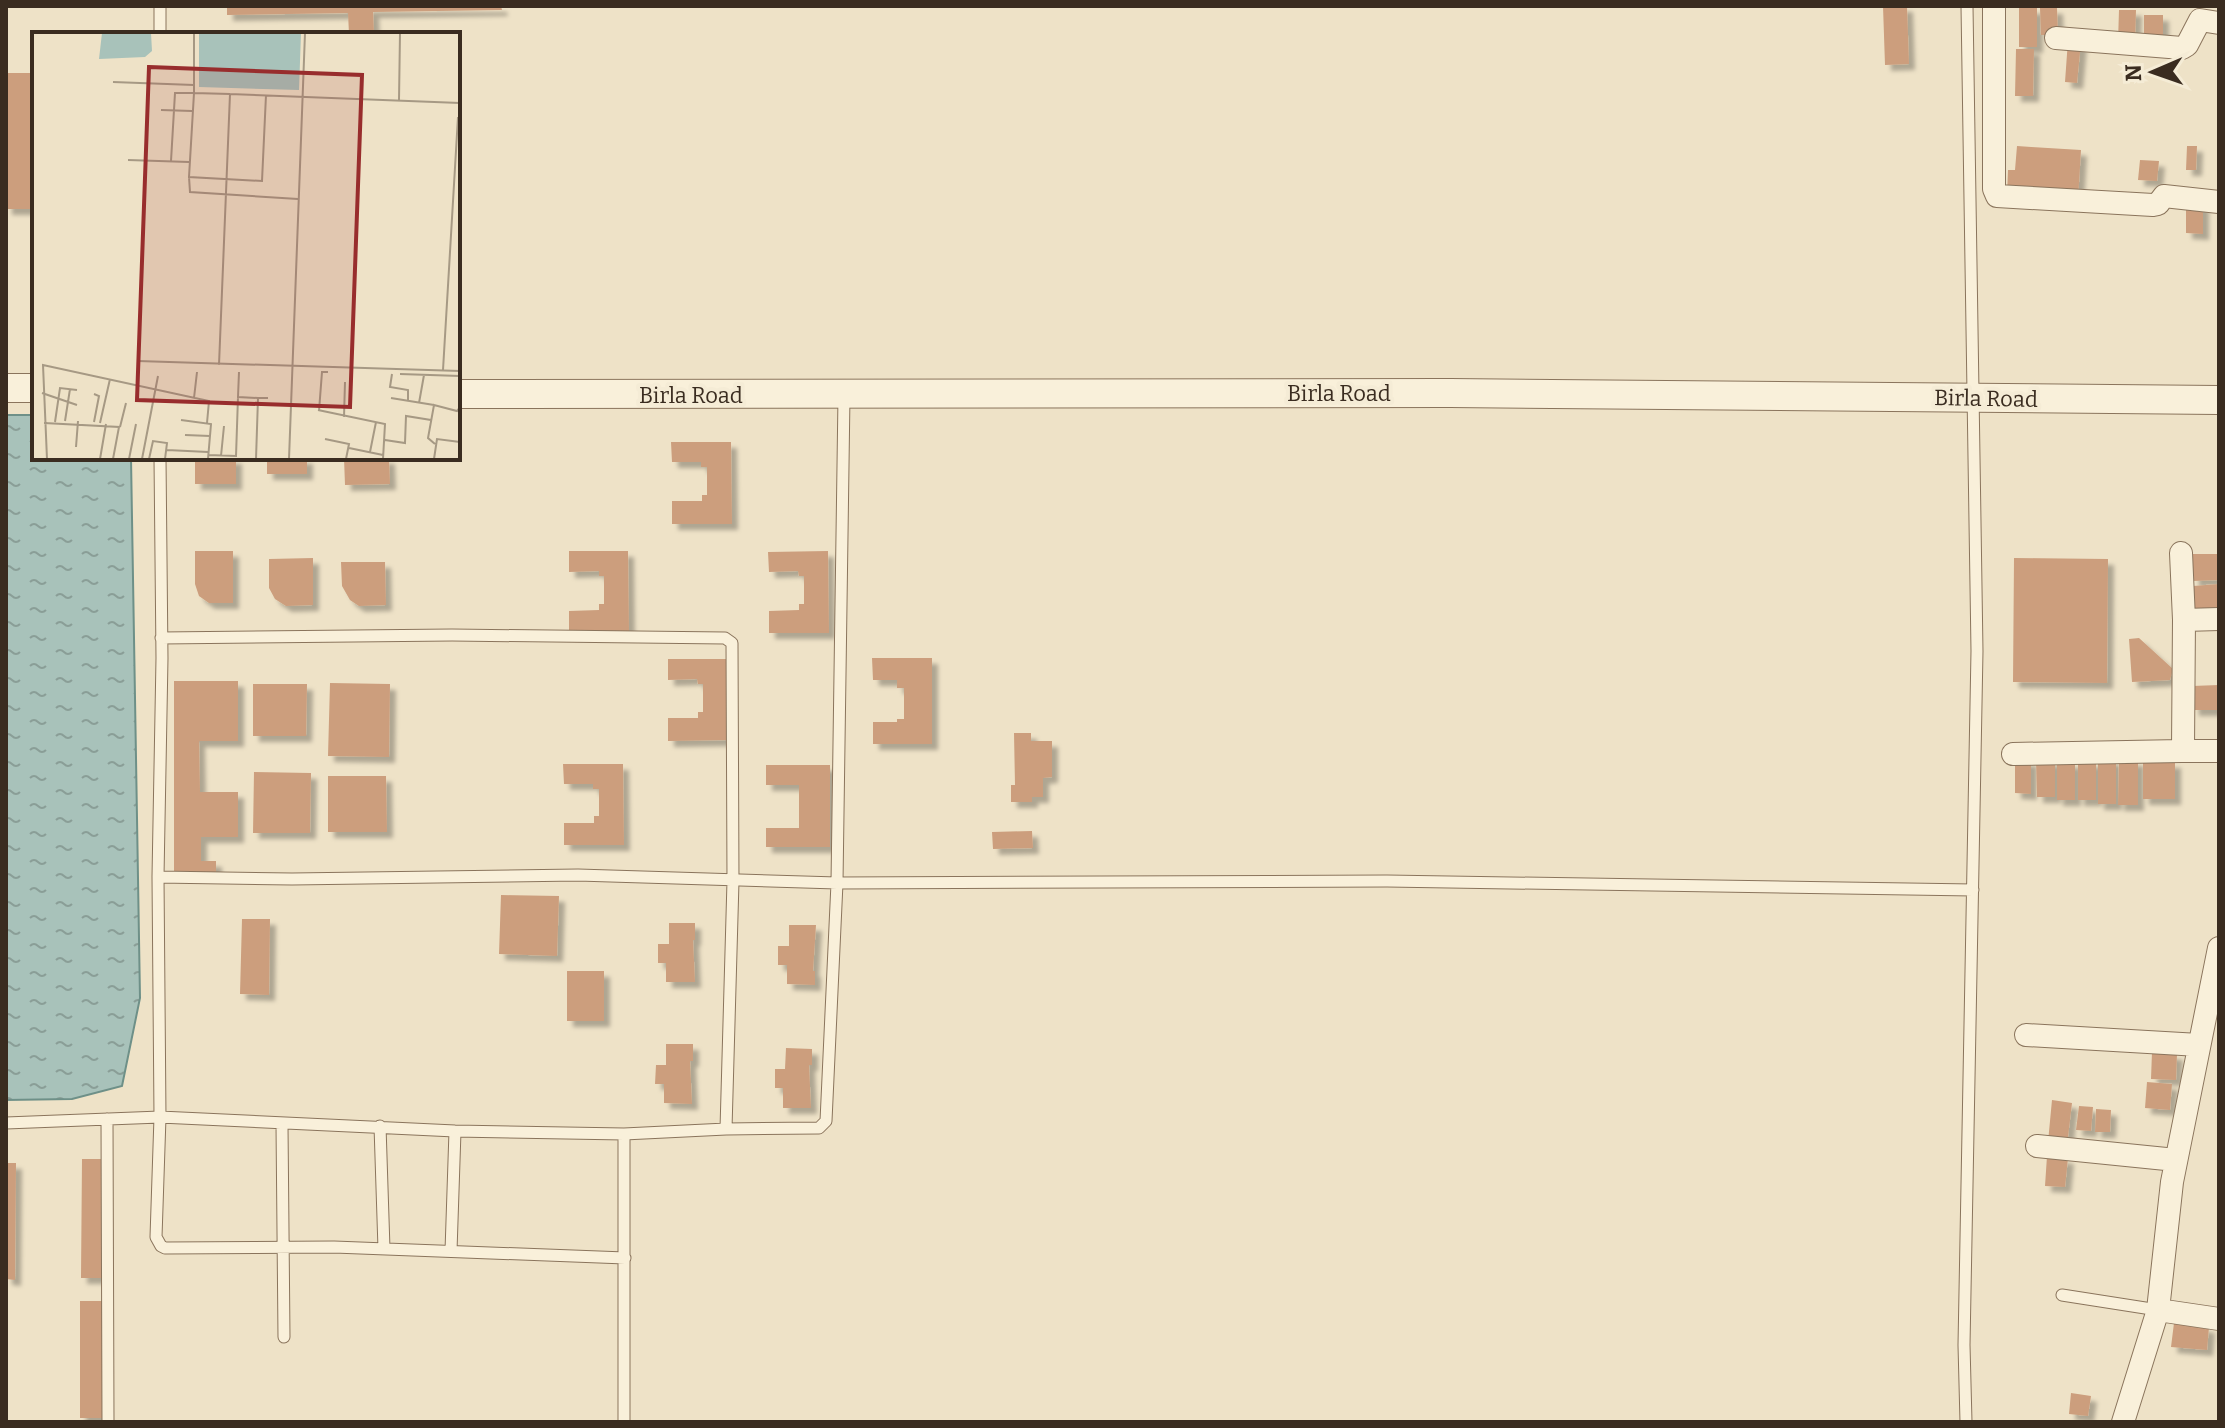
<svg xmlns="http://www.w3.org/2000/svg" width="2225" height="1428" font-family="Bitter,serif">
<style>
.water{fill:url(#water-ripples);stroke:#6e9088;stroke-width:2}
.building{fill:#cc9e7d;filter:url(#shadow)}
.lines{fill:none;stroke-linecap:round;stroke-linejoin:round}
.service-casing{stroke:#8a745c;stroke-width:13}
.minor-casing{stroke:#8a745c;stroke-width:24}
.tertiary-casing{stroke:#8a745c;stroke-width:30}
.service{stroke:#f9f0da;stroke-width:11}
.minor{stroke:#f9f0da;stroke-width:22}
.tertiary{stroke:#f9f0da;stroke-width:28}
.labels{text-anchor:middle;stroke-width:8;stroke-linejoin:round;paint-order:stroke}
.street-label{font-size:22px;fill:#3a2c20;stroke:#f5ecd6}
.inset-road{fill:none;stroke:#a69984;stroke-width:2}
.view{fill:#982d2d;fill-opacity:0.15;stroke:#982d2d;stroke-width:4}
.inset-edge{fill:none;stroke:#3a2c20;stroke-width:4}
</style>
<defs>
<pattern id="water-ripples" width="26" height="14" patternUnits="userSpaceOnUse" patternTransform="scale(2)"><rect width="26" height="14" fill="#a8c2ba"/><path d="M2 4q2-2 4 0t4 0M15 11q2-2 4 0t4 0" fill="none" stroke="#8a9e97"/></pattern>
<filter id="shadow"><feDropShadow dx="6" dy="6" stdDeviation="2" flood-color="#0004"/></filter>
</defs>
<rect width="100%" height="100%" fill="#eee2c7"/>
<path class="water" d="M6 415H34V458H131L140 998 122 1086 72 1099 6 1100Z"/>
<path class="building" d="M227 6H501L502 10 373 12 374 33 349 34 348 13 227 15Z
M1883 6H1907L1909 64 1885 65Z
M2019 8H2037V47H2019Z
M2040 8H2057L2058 35H2041Z
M2119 10H2136L2135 42H2118Z
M2144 15H2163V45H2144Z
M2068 40 2081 42 2077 83 2065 82Z
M2016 49H2034L2033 96H2015Z
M6 73H34V209H6Z
M2017 146 2081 150 2078 199 2007 195 2008 170H2015Z
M2187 146H2197L2196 170H2186Z
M2140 160 2159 161 2157 181 2138 180Z
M2186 203H2203V234L2186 233Z
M671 442H731L732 524H672V501H702V495H707V467H701V462H672Z
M195 458H236V484H195Z
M267 458H307V474H267Z
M344 458H389L390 484 345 485Z
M195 551H233V603H209L199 596 195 584Z
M569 551H628L629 633H569V611L599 610V604H604V576H599V571L569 572Z
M828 551 829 633H769V611L799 610V604H804V576H799L798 571 769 572 768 552Z
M2193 554H2219V580L2193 581Z
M313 558V605L286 606 275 599 269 588V559Z
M2014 558 2108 559 2107 683 2013 682Z
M341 562H385L386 605 359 606 350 600 342 586Z
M2219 584V617L2195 618 2193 586Z
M2139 638 2173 669 2170 680 2132 682 2129 639Z
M872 658H932V744H873V722H897V719H904V688H897V680H873Z
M668 659H727L728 740 668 741V718H698V712H703V684H698L697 679 668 680Z
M174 681H238V741H199L200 792H238V837H201V861H216V874H174Z
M330 683 390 684 389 757 328 756Z
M253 684H307L306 736H253Z
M2219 685V710H2193L2192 686Z
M1014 733H1031V741H1052V777L1043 778V797H1032V802H1011V785H1015Z
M2098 759H2116V804H2098Z
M2015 760H2031V794L2015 793Z
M2036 760H2055V797H2037Z
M2119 760H2138V805H2118Z
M2096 761V800H2078V762Z
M2057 762H2075V800H2057Z
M2143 762H2175V799H2143Z
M563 764H623L624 845H564V823H594V816H599V789H593V784H564Z
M766 765H830V847H766V828H799V785H766Z
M254 772 311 773 310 833H253Z
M328 776H386L387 832H328Z
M1032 831 1033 848 993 849 992 832Z
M501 895 559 896 557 956 499 954Z
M242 919H270L269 995 240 994Z
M669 923H695V940H693L695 982H666V963H658V944H669Z
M789 925H816L813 971H815V985L787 984V965H778V946H789Z
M567 971H604V1021H567Z
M666 1044H693V1061H690L692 1104 664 1103V1084H655L656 1065H666Z
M786 1048 812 1049V1065H809L811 1108H783V1088H775V1069H785Z
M2152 1052 2177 1054 2176 1080 2151 1079Z
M2147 1082 2172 1084 2170 1110 2145 1108Z
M2052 1100 2072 1103 2067 1145 2048 1142Z
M2079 1106 2093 1107 2091 1131 2076 1130Z
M2096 1109 2111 1110 2110 1132H2095Z
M2047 1156 2068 1158 2065 1187 2045 1186Z
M82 1159H103L102 1278H81Z
M6 1163H16L15 1280 6 1279Z
M80 1301H103V1418H80Z
M2174 1323 2209 1327 2207 1350 2171 1347Z
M2071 1393 2091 1396 2088 1416 2069 1414Z"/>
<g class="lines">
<g class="service-casing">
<path id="service" d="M160 34V6
M160 458 162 658 158 877 292 879 578 875 837 883 1387 881 1973 890
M161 638 452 635 725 638 732 643 733 881 726 1129 624 1134 455 1131 160 1117 156 1237 161 1246 165 1248 334 1247 625 1258
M107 1119 108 1422
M6 1123 160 1117 158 877
M282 1125 284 1337
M380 1126 384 1249
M726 1129 819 1128 826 1121 837 883 844 396
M451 1251 455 1131
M2062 1295 2158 1310
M624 1422V1134
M1966 1422 1964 1345 1977 651 1967 6"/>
</g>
<g class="minor-casing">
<path id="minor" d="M1994 6V189L1997 196 2153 205 2158 204 2164 196 2219 202
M2056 38 2182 48 2187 45 2200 20 2219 23
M2181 553 2184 620 2219 619
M2181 751H2219
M2013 754 2181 751 2183 747 2184 620
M2026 1035 2199 1045
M2037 1146 2176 1160
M2158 1310 2219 1319
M2123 1422 2158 1310 2172 1182 2219 948"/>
</g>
<g class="tertiary-casing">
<path id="tertiary" d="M6 388H34
M458 394 1450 393 2219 400"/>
</g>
<use href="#service" class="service"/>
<use href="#minor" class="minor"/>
<use href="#tertiary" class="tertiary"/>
</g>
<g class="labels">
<g class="street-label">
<text x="1339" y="401">Birla Road</text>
<text x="691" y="403">Birla Road</text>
<text transform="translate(1986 398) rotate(1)" y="8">Birla Road</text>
</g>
</g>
<g transform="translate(32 32)">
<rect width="428" height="428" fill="#eee2c7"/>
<path d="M70 1H119L120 19 113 25 67 27ZM167 1H269L267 58 167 55Z" fill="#a8c2ba"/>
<path class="inset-road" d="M162 1V61L198 62M81 50 162 53M367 68 368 1M129 78 160 79M96 128 157 130M139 129 143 61H162L157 145 230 149 234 63M157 145 158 160 266 167M106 329 428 339M187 333 198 62 428 71M411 338 426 85M207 340 206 365 226 366M360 342 358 355 376 358V369M368 342 428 344M10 361 45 373M162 366 165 340M359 366 402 373M387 371 392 343M286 378 353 392 351 427M287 379 290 340H296M312 385 313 350M149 388 179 392 176 427M33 389 38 357M23 390 28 356 45 358M62 390 67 364 62 362M12 391 87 395 81 427M68 391 78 347M88 395 94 371M153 403 178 404M293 407 317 412 314 427M353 408 373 411 374 384 399 388M403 412 396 406 402 373 425 379 428 375M44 415 46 389M317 416 351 423M135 418 176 420M338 420 344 390M176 423 204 424 206 365M189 424 192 394M15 427 11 333 177 369 175 391M68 427 74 392M97 427 104 392M110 427 126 344M117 427 121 409 135 411 133 427M224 427 226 366H236M257 427 273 1M402 427 405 407 428 410"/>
<path class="view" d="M117 35 330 43 318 375 105 368Z"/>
<rect width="428" height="428" class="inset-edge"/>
</g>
<rect width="2225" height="1428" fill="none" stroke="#3a2c20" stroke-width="16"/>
<g transform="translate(2153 72) rotate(268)" stroke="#f5ecd6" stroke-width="6" paint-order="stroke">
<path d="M0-6L14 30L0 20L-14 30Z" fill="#3a2c20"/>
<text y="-12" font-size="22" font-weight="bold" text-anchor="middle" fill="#3a2c20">N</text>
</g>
</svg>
